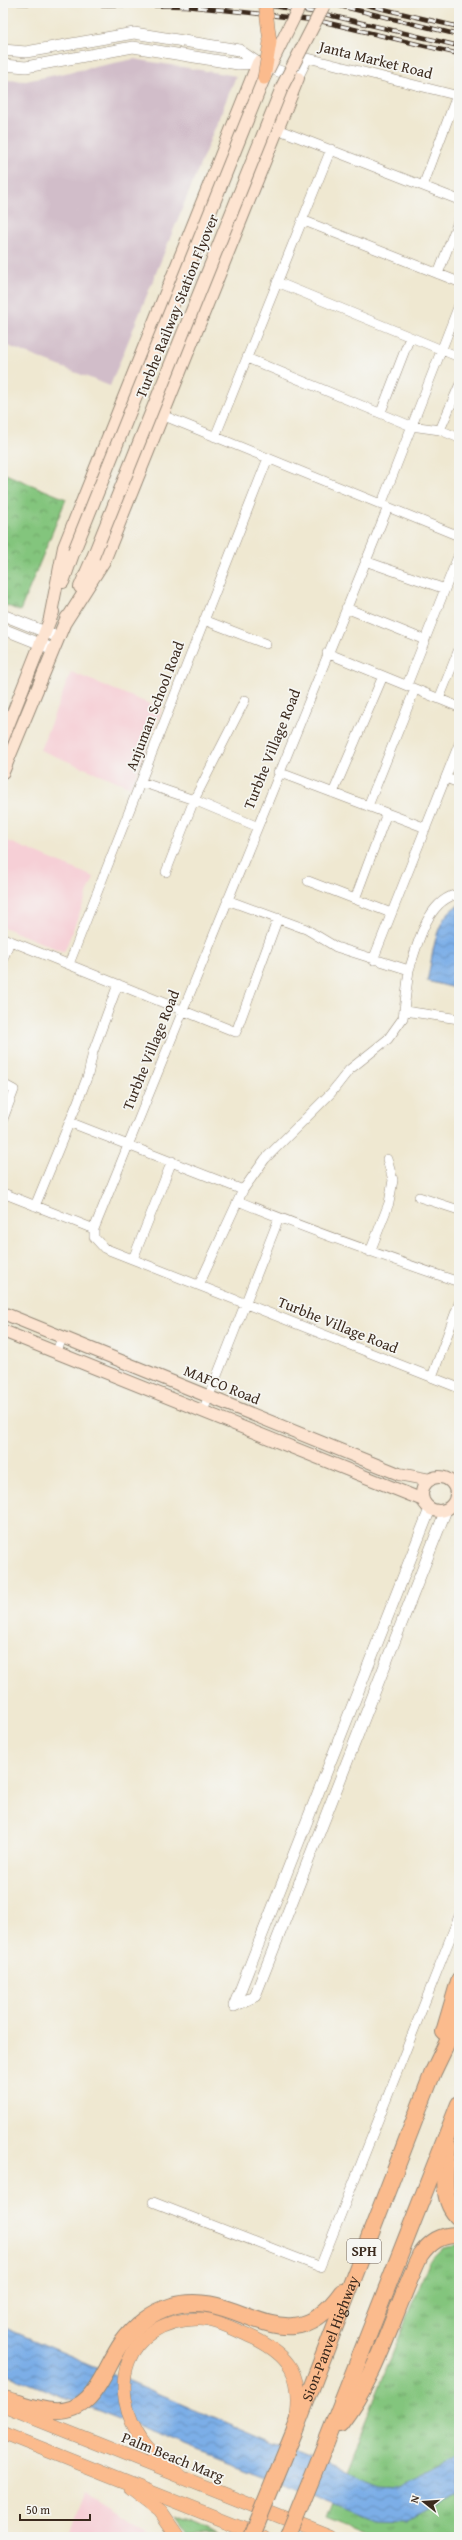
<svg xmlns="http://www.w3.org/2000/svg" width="462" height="2540" font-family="'Gentium Book Plus',serif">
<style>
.built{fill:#f6cfd6}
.industrial{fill:#d1bdc9}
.grass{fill:url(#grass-tufts);stroke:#5f784e}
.park{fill:url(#park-crowns);stroke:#5f784e}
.water{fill:url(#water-waves);stroke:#5b6c82}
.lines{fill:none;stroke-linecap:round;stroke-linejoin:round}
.minor-casing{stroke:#958978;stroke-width:10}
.tertiary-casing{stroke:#958978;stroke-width:12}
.secondary-casing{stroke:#958978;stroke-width:14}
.primary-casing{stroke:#958978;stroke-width:14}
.motorway-casing{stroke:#958978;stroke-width:18}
.minor{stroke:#fff;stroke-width:9}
.tertiary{stroke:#fff;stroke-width:11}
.secondary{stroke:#fde4d1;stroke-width:12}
.primary{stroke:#fbbb8d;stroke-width:13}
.motorway{stroke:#fbbb8d;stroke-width:16}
.rail-casing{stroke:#3b2a1e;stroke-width:4.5}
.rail{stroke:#f6f6f2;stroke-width:3;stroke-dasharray:9;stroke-linecap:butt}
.secondary-bridge-casing{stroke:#958978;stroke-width:14;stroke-linecap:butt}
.primary-bridge-casing{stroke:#958978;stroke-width:14;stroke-linecap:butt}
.motorway-bridge-casing{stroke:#958978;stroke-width:18;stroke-linecap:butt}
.secondary-bridge{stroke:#fde4d1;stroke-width:12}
.primary-bridge{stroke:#fbbb8d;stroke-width:13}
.motorway-bridge{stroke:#fbbb8d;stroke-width:16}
.labels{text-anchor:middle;stroke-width:3.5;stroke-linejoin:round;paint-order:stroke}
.shield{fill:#f6f6f2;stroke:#73675e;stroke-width:1}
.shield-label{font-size:14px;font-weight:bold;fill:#3b2a1e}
.street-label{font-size:15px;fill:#3b2a1e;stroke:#f6f6f2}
</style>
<defs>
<pattern id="grass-tufts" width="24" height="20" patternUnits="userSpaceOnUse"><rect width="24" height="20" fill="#83c57d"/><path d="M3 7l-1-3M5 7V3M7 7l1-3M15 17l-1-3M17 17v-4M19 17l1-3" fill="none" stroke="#6ca066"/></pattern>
<pattern id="park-crowns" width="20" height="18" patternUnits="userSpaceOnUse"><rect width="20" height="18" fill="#83c57d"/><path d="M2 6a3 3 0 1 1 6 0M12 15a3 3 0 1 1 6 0" fill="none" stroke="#6ca066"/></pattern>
<pattern id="water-waves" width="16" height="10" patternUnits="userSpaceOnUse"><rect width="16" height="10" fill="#7baee7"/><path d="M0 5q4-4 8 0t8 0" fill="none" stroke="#668ebb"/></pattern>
</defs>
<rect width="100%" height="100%" fill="#f6f6f2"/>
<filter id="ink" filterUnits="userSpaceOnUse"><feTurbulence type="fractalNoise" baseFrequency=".025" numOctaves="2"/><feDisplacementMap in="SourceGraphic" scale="8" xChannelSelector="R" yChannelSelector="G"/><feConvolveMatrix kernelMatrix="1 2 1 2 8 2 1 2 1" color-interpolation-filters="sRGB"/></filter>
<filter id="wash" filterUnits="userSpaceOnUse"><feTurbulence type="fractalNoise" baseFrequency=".012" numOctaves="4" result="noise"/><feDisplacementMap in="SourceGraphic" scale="16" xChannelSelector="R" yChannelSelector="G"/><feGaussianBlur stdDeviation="0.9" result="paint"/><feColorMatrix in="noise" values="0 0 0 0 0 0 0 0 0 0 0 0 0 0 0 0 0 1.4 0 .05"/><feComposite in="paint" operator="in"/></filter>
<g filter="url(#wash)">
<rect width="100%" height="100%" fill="#efe8d1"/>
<path class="built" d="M71 672 162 709 131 787 40 750Z
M3 839 94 877 64 952 3 927Z
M85 2493 143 2529 151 2537H69Z"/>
<path class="industrial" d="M134 59 236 76 110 386 3 344V80L26 81Z"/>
<path class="grass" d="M455 2245H459V2537H372L327 2519 429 2262 444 2247Z
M175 2518 219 2537H188Z"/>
<path class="park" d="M3 473 66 499 20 611 3 604Z"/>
<path class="water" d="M459 905V989L427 981C433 958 434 916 459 905Z
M3 2327 270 2441 379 2484 399 2485 459 2456V2496L405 2520 372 2519 3 2373Z"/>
</g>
<g filter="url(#ink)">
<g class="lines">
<g class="minor-casing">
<path id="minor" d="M298 78 308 58 459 96
M277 129 459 200
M423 186 457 95
M302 220 459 282
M438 274 459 219
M277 282 459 357
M247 358 411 426 440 430 459 438
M381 412 410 337
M162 415 459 536
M440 430 459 386
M215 437 331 149
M381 505 459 305
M388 507 94 1229V1237L104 1248 459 1388
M365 561 445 589 407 685
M445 589 459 554
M346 608 425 640
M204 620 266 644
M327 653 459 707
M439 699 459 649
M278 772 426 828
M446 778 459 783
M141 782 194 800 256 826
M333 793 383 676
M368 806 415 689
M166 872 194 800 245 700
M308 881 391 913
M355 899 387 813
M3 938 236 1032 278 918
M3 959 10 941
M373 960 459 744
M69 964 268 458
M409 970C418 944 427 899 459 894
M405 1011 459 1019
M3 1084 14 1090 3 1119
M69 1122 243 1190 238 1201C311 1231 385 1257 459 1282
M3 1193 94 1229
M419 1197 459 1210
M35 1206 77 1104 88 1075 93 1052 118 984
M370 1252 389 1203 393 1180 387 1159
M133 1259 172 1161
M199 1285 243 1190 265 1159 331 1093 349 1070 388 1039 403 1018 409 970 336 947 306 929 227 900
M57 1352 62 1337
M432 1377 459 1303
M203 1411 279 1218
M153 2202 320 2267 459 1916"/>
</g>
<g class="tertiary-casing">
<path id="tertiary" d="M3 50 26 52 134 33 239 50 258 63 297 78
M3 65 26 67 133 47 238 64 258 63
M3 615 58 637
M3 629 53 649
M234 2006 255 1996 446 1510
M234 2006 430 1509"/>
</g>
<g class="secondary-casing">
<path id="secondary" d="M63 582 74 551
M80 587 93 557
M50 618 64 547 258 63
M64 624 104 561 298 78
M3 738 53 612
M3 772 67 617
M3 1313 399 1474 430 1480
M3 1331 423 1500
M422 1494a17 17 0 1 1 34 0a17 17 0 1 1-34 0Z"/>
</g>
<g class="primary-casing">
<path id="primary" d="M3 2406 331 2537
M3 2433 264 2537
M182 2477C169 2467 154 2456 144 2443 105 2389 124 2321 197 2319 215 2318 237 2331 254 2338 290 2356 302 2375 297 2415
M131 2489 160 2511 178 2537"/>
</g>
<g class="motorway-casing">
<g id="motorway">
<path d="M444 2032 459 1981"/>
<path d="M448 2146C446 2169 439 2200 459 2218"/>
<path d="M3 2399C20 2402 36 2410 53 2411 95 2414 103 2370 122 2343 134 2326 152 2312 172 2306 238 2286 286 2371 342 2292"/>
<path d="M340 2424C380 2371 392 2315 420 2256 430 2242 441 2234 459 2235"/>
<path id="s1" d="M295 2430 433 2072 459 2018"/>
<path d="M326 2443 459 2104"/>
</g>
</g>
<use href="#minor" class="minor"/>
<use href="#tertiary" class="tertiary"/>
<use href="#secondary" class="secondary"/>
<use href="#primary" class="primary"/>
<use href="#motorway" class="motorway"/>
<g class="rail-casing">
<path id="rail" d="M18 3 186 6 252 13 320 21 459 54
M251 3 320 13 459 46
M328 3 459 35
M358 3 459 27"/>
</g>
<use href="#rail" class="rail"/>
<g class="secondary-bridge-casing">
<path id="secondary-bridge" d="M74 551 264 78 301 3
M93 557 283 85 325 3"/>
</g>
<g class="primary-bridge-casing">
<path id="primary-bridge" d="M264 78 270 42 265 3"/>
</g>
<g class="motorway-bridge-casing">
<path id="motorway-bridge" d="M251 2537 295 2430
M288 2537 326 2443"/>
</g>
<use href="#secondary-bridge" class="secondary-bridge"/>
<use href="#primary-bridge" class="primary-bridge"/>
<use href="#motorway-bridge" class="motorway-bridge"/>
</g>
</g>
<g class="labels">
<rect class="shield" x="347" y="2239" width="34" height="24" rx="3"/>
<g class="shield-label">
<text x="364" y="2256">SPH</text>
</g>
<g class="street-label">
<text transform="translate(376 60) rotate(14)" y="5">Janta Market Road</text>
<text transform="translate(177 306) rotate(-68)" y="5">Turbhe Railway Station Flyover</text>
<text transform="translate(155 706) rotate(-69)" y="5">Anjuman School Road</text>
<text transform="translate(272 749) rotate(-68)" y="5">Turbhe Village Road</text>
<text transform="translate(151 1050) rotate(-68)" y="5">Turbhe Village Road</text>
<text transform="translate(338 1325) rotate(22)" y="5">Turbhe Village Road</text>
<text transform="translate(222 1385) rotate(22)" y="5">MAFCO Road</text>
<text dy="5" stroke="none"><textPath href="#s1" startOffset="98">Sion-Panvel Highway</textPath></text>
<text transform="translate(173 2457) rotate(22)" y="5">Palm Beach Marg</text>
</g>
</g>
<rect width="462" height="2540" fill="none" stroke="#f6f6f2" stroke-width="16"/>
<g transform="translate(424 2502) rotate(287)" stroke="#f6f6f2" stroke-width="3" paint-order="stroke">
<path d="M0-3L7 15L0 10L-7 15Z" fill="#3b2a1e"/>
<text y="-6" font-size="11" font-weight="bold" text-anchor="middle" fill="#3b2a1e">N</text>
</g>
<path d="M20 2514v6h70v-6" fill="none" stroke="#3b2a1e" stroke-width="2"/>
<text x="26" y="2514" font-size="12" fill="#3b2a1e" stroke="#f6f6f2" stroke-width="3" paint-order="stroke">50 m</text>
</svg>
